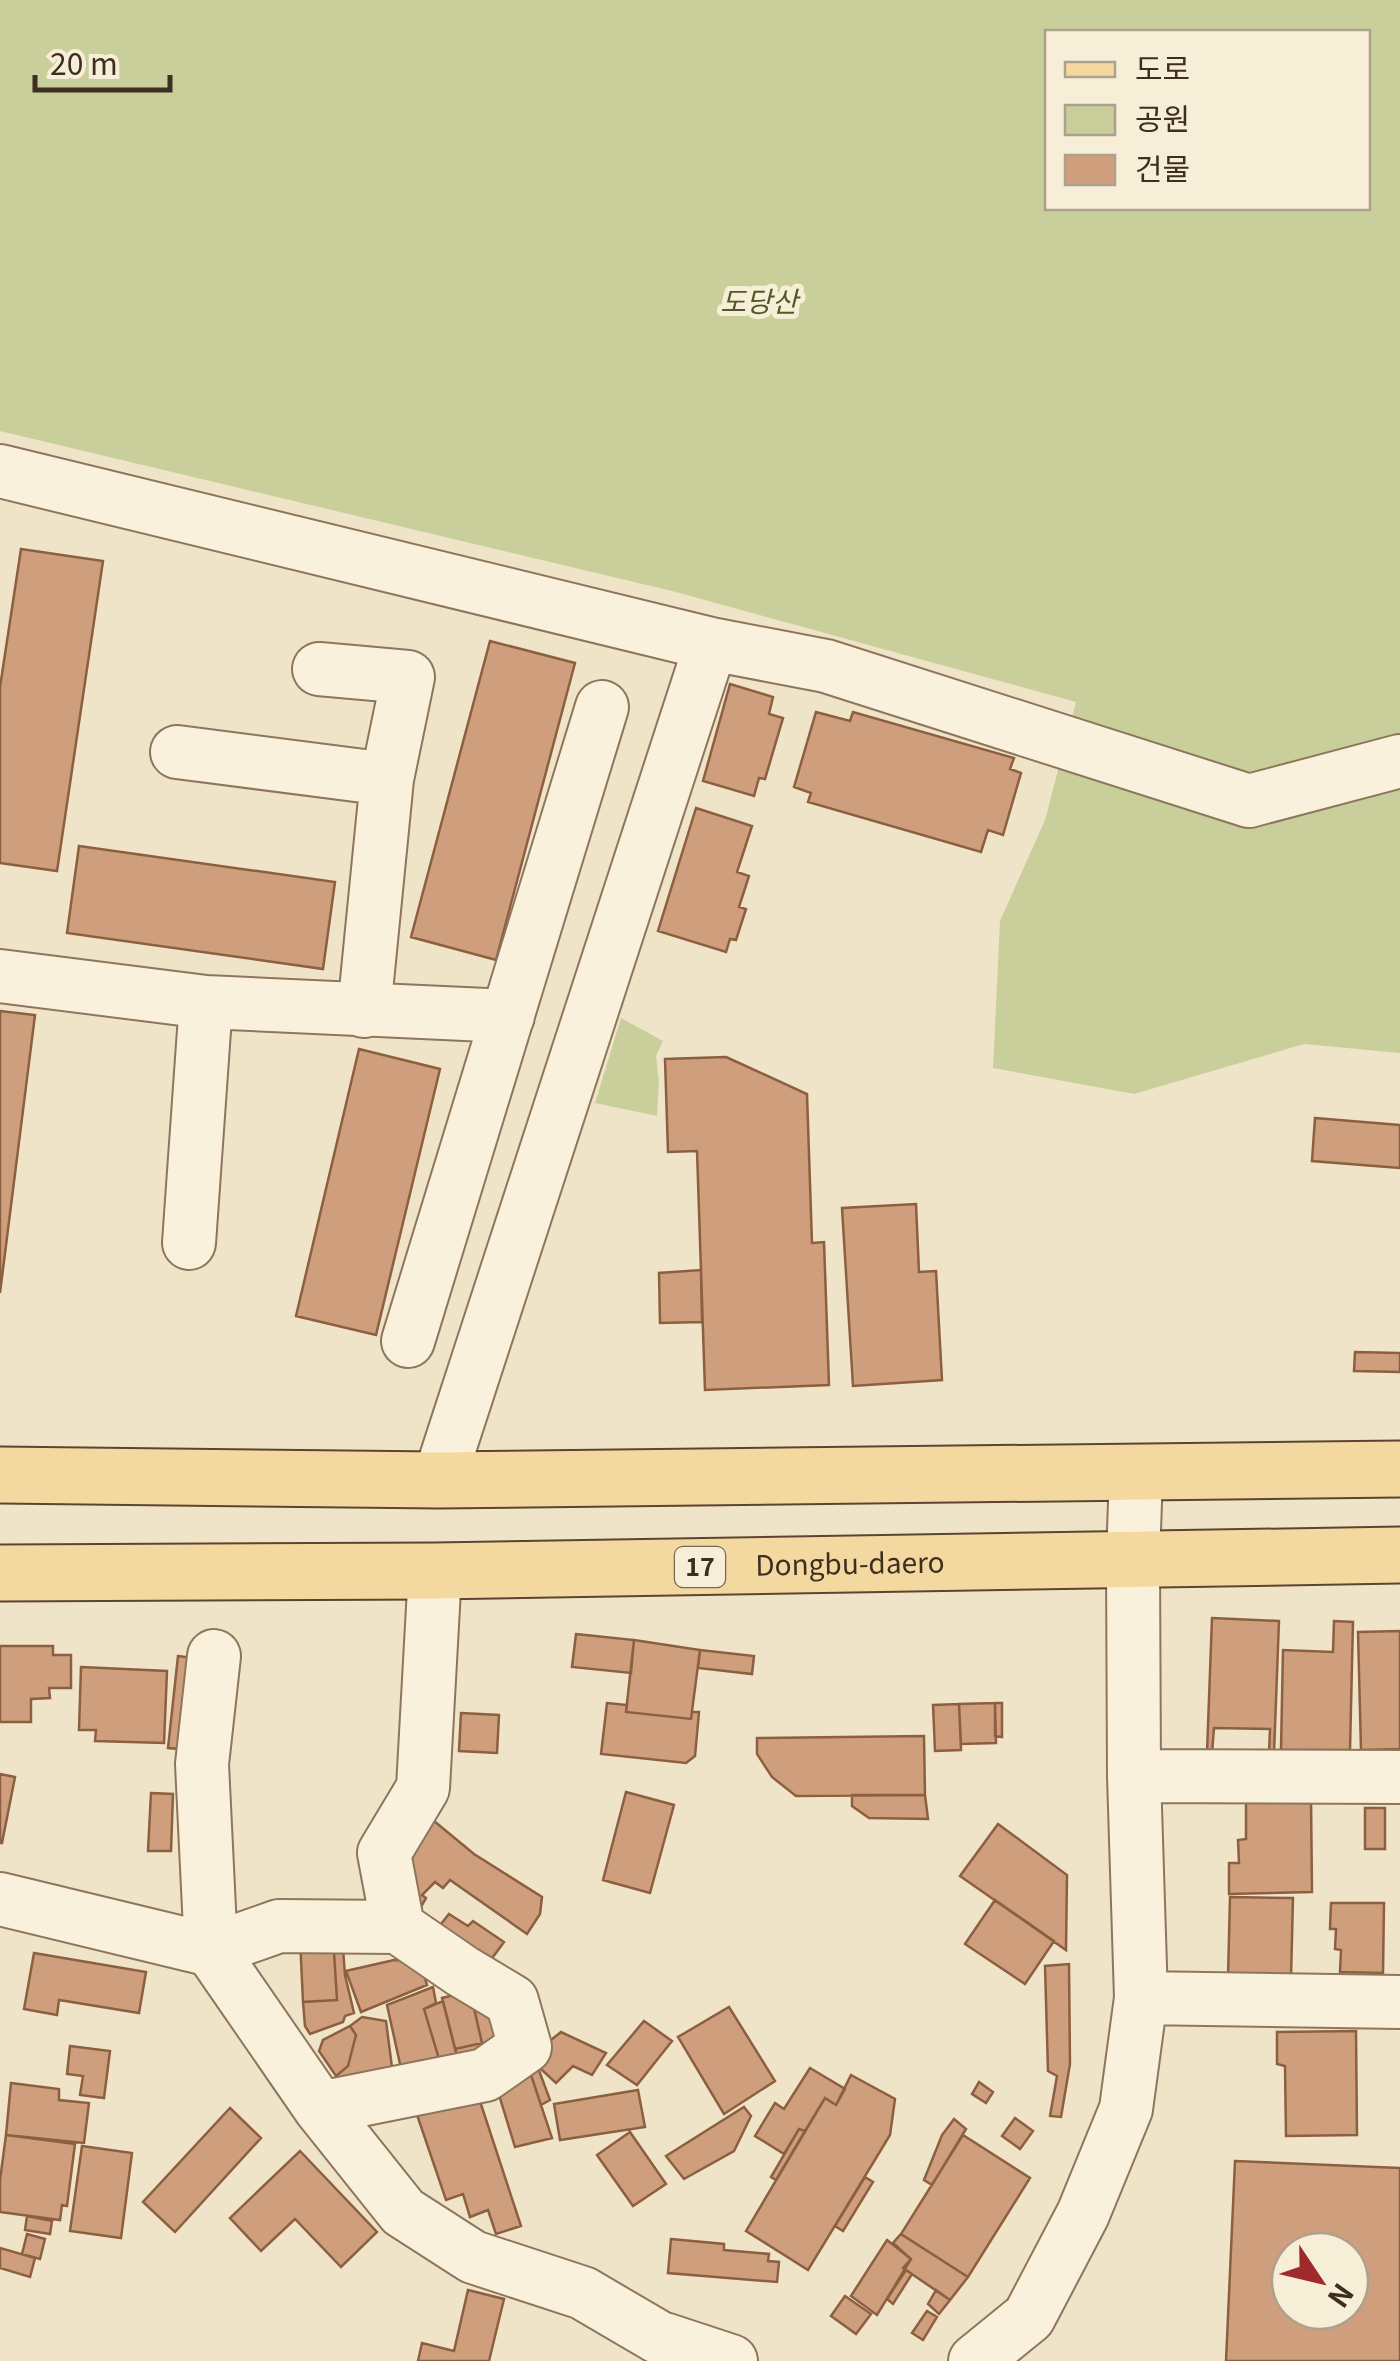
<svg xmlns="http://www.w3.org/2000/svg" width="1400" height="2361" font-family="Georgia,'Noto Sans KR',serif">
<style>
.green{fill:#c9cf9b;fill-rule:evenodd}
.building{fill:#cf9f7d;stroke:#8d5f41;stroke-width:2.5;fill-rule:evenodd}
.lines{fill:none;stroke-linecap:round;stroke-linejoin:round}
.minor-casing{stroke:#8d765c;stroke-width:56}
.major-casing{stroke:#5b4430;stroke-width:59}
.minor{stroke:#faf1dc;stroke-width:52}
.major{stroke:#f3d9a0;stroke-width:55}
.labels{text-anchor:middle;stroke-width:10;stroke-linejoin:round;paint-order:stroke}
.shield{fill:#f7eed8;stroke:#756857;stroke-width:2.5}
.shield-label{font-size:25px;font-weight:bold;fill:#3d2e20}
.park-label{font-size:28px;font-style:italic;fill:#4d5a26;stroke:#f7eed8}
.street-label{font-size:28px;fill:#3d2e20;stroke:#f7eed8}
</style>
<rect width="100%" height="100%" fill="#f0e4c8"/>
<path class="green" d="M0 0H1400V1053L1304 1044 1134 1094 993 1068 1000 921 1045 820 1076 702 672 591 0 431ZM1048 32H1368V208H1048Z
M621 1018 663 1041 656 1056 659 1082 657 1116 595 1103Z"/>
<path class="building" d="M21 549 103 561 57 871 0 863V687Z
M490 641 575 663 496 960 411 937Z
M730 684 773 697 769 714 783 718 765 779 759 778 754 796 703 781Z
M816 712 850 721 853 712 1014 758 1010 769 1021 773 1003 835 988 830 981 852 808 802 811 793 794 787Z
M696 808 752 826 737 872 749 876 739 907 746 909 736 940 730 939 726 952 658 931Z
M79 846 335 882 323 969 67 933Z
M0 1011 35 1015 0 1293Z
M359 1049 440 1069 376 1335 296 1316Z
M726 1057 807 1094 812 1243 824 1242 829 1385 705 1390 697 1151 668 1152 665 1059Z
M1315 1118 1400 1125V1168L1312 1161Z
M916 1204 919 1272 936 1271 942 1380 853 1386 842 1208Z
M701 1270 702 1322 660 1323 659 1273Z
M1355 1352 1400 1353V1372L1354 1371Z
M1212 1618 1279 1621 1274 1753H1269L1270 1729 1214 1728 1212 1753H1207Z
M1334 1621 1353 1622 1350 1750H1281L1283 1650 1333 1652Z
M1400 1631V1749L1361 1750 1358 1632Z
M576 1634 634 1640 631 1673 572 1667Z
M634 1640 700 1650 691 1719 626 1712Z
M0 1646H53V1655H71V1688H49L50 1698 31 1699V1722H0Z
M700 1650 754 1656 752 1674 698 1668Z
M178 1656 201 1659 191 1750 168 1748Z
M81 1667 167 1671 164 1743 95 1741 96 1730H79Z
M607 1703 627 1705 626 1712 691 1719 692 1712H699L695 1756 686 1763 601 1754Z
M995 1703 996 1743 961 1744 959 1704Z
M995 1703H1002V1737L995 1736Z
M959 1704 961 1750 935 1751 933 1705Z
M461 1713 499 1715 497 1753 459 1751Z
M924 1736 925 1795 796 1796 772 1777 757 1754V1738Z
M0 1774 15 1777 2 1843H0Z
M626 1792 674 1805 650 1893 603 1880Z
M151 1793 173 1794 171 1851H148Z
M852 1795H925L928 1819 869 1818 852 1806Z
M1311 1798 1312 1892 1229 1894V1863H1239L1238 1840 1246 1839V1800Z
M1365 1808H1385V1849H1365Z
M434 1821 474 1854 542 1897 540 1914 527 1934 450 1880 443 1888 435 1882 422 1895 426 1898 417 1914 400 1862Z
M998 1824 1067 1875 1066 1950 960 1876Z
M1230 1897 1293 1898 1291 1978 1228 1977Z
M995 1900 1054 1941 1025 1984 965 1944Z
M1331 1903H1384L1383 1973 1340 1972 1341 1950 1335 1949 1336 1929H1330Z
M449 1914 468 1926 473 1921 504 1942 487 1965 437 1929Z
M342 1935 345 1975 354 2013 345 2016 343 2022 310 2034 305 2026 303 2002 337 2000 333 1936Z
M333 1936 337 2000 303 2002 300 1938Z
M34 1953 146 1972 139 2013 59 2000 57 2015 24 2009Z
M394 1960 420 1962 427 1985 361 2012 346 1971Z
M1069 1964 1070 2064 1061 2117 1050 2116 1057 2076 1048 2071 1045 1966Z
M433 1987 436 2003 424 2009 439 2059 402 2073 387 2005Z
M470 1991 482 2043 455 2049 442 1998Z
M470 1991 485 1994 501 2040 488 2057 457 2056 455 2049 482 2043Z
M443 2001 457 2056 439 2059 424 2009Z
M729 2007 775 2081 724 2114 678 2037Z
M362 2017 386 2021 393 2075 345 2090 336 2076 348 2066 356 2035 350 2026Z
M644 2021 672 2041 637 2085 607 2065Z
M350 2026 356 2035 348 2066 336 2076 319 2051 323 2040Z
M1356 2031 1357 2135 1286 2136 1285 2066 1277 2064V2032Z
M561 2032 606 2053 592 2075 573 2066 556 2083 542 2070 536 2052Z
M70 2046 110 2051 104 2098 80 2095 83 2076 67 2074Z
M534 2057 550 2100 541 2105 530 2072Z
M810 2068 845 2089 836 2105 825 2098 805 2131 799 2129 784 2154 755 2136 775 2103 784 2109Z
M530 2072 552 2138 515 2147 496 2085Z
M851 2075 895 2099 890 2135 808 2270 746 2231 825 2098 836 2105Z
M979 2082 993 2092 986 2103 972 2094Z
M11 2083 59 2089V2100L89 2103 84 2143 6 2135Z
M475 2086 521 2226 496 2234 488 2210 470 2217 463 2194 446 2200 414 2106Z
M638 2090 645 2127 560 2140 554 2104Z
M744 2107 751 2116 734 2151 684 2179 666 2156Z
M230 2108 261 2138 175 2232 143 2202Z
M1015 2118 1033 2131 1020 2149 1002 2136Z
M954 2119 966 2129 932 2185 924 2180 942 2135Z
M799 2129 805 2131 776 2180 771 2177Z
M630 2132 666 2184 633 2206 597 2155Z
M6 2135 75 2144 67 2206 62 2205 60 2220 0 2212V2180Z
M963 2135 1030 2178 968 2277 901 2234Z
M82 2146 132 2153 121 2238 70 2231Z
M300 2151 377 2232 341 2267 295 2219 261 2251 230 2218Z
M1235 2161 1400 2168V2361H1226ZM1290 2251H1350V2311H1290Z
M865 2177 873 2182 843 2231 835 2226Z
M27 2216 52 2221 50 2234 25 2230Z
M27 2234 45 2239 40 2259 22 2254Z
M901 2234 968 2277 950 2300 903 2268 911 2259 893 2243Z
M671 2239 724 2244V2250L769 2254 768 2261 779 2262 777 2282 668 2273Z
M887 2240 911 2259 877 2315 851 2296Z
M0 2248 35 2258 30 2277 0 2268Z
M906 2270 912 2274 893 2304 887 2299Z
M468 2290 504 2299 489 2361H418L422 2343 454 2351Z
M936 2290 950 2300 939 2314 928 2304Z
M845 2296 871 2314 856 2334 831 2316Z
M927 2311 937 2317 923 2340 912 2333Z"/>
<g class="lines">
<g class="minor-casing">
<path id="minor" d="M0 471 711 644 439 1480
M711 644 826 666 1249 801 1400 761
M319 669 408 677 387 779 364 1011
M177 752 387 779
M0 976 206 1002 508 1016
M189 1243 206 1002
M408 1341 602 707
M214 1656 202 1764 211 1950 279 1926 398 1927
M1134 1776 1400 1777
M0 1899 211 1950 320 2108 403 2212 473 2257 583 2293 658 2337 731 2361
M1141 1998 1400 2002
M320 2108 485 2075 525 2047 512 2001 462 1971 398 1927 384 1853 423 1788 435 1571
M975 2361 1029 2317 1083 2214 1126 2109 1141 1998 1134 1776 1133 1559 1136 1474"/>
</g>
<g class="major-casing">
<g id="major">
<path d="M0 1475 439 1480 1400 1469"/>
<path id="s1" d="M0 1573 435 1571 1400 1555"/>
</g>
</g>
<use href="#minor" class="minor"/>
<use href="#major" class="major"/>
</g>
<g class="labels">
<rect class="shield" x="675" y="1547" width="50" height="40" rx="8"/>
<g class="shield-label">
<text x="700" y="1576">17</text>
</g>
<g class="park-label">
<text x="759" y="312">도당산</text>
</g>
<g class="street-label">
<text dy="10" stroke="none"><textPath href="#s1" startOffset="850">Dongbu-daero</textPath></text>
</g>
</g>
<rect x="1045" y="30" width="325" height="180" fill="#f7eed8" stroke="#ada18e" stroke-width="2.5"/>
<rect x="1065" y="62" width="50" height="15" fill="#f3d9a0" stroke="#ada18e" stroke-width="2.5"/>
<text x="1135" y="80" font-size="30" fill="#3d2e20">도로</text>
<rect x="1065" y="105" width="50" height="30" fill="#c9cf9b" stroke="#ada18e" stroke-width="2.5"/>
<text x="1135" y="130" font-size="30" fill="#3d2e20">공원</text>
<rect x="1065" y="155" width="50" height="30" fill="#cf9f7d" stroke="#ada18e" stroke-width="2.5"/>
<text x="1135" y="180" font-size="30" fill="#3d2e20">건물</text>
<g transform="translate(1320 2281) rotate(125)"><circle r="48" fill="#f7eed8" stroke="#ada18e" stroke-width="2.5"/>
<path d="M0-8L18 38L0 25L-18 38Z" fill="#9e2a2b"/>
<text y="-15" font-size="28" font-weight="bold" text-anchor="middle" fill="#3d2e20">N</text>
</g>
<path d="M35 75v15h135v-15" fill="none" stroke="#3d2e20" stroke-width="5"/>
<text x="50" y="75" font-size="30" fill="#3d2e20" stroke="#f7eed8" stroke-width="8" paint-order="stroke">20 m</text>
</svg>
